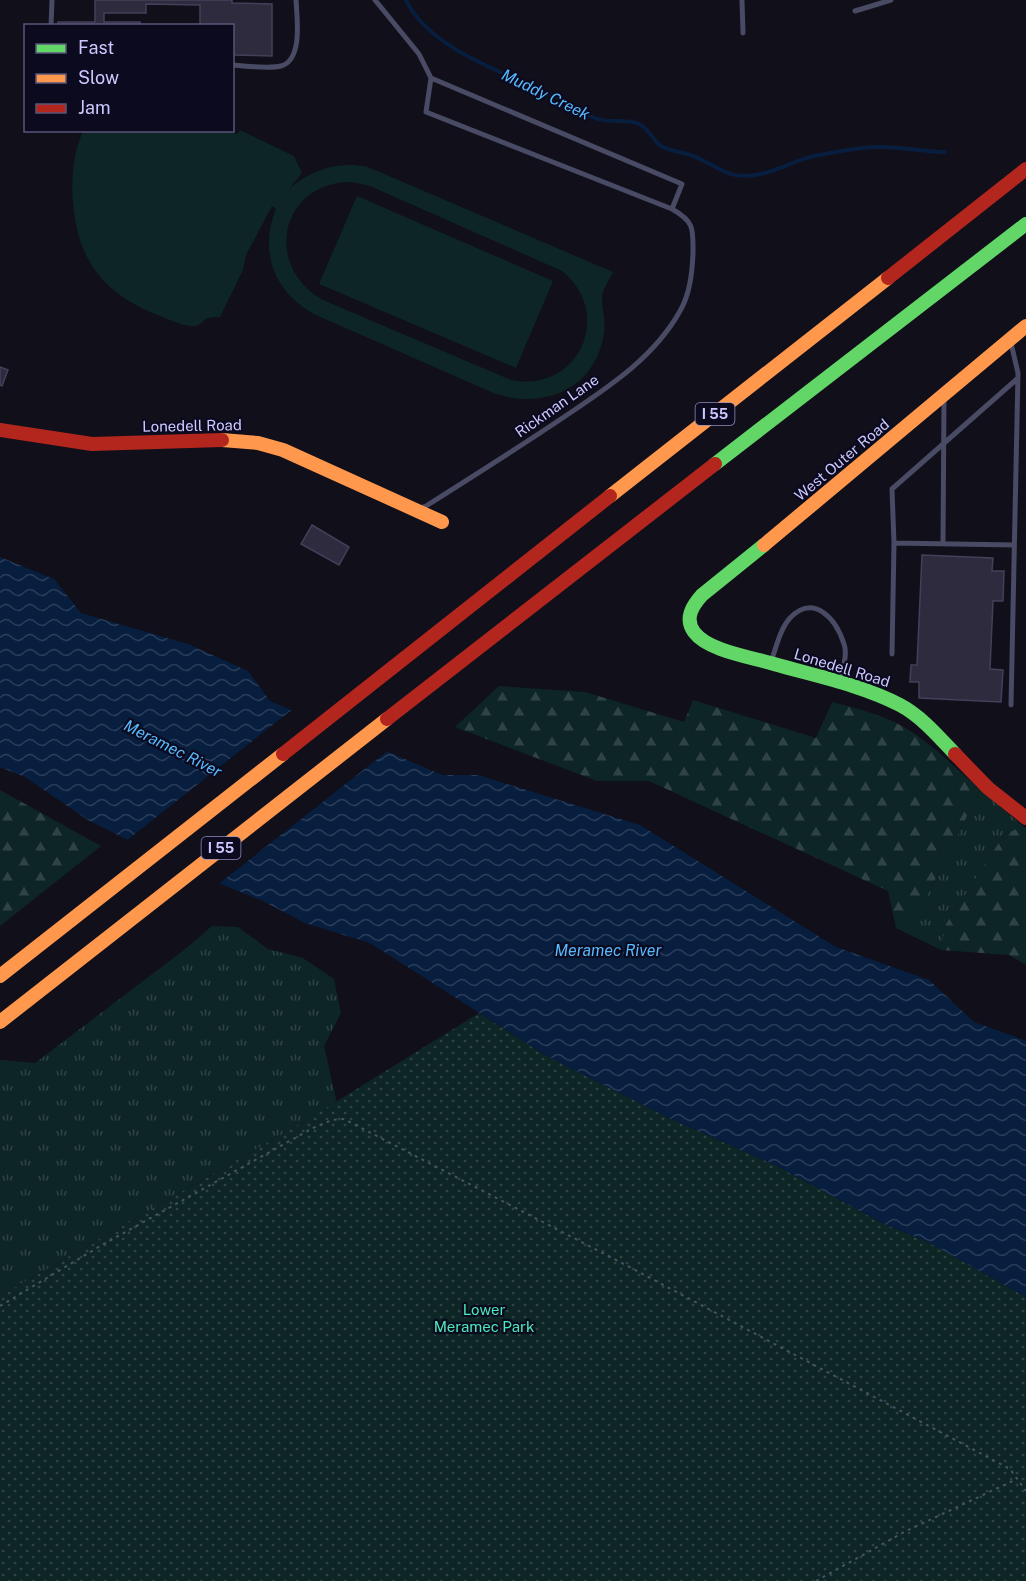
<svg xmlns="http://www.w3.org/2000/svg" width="1026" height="1581" font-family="'Public Sans',sans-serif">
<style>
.grass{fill:url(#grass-tufts)}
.forest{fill:url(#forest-firs)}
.park{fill:url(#park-dots)}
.garden{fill:#0d2525;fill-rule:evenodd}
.water{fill:url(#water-waves)}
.pier{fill:#100f1a}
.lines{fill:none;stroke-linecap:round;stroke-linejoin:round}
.stream{stroke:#071e3e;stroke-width:4}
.building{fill:#2e2b3e;stroke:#434059;stroke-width:1.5}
.path{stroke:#435563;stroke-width:2;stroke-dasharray:3 4.5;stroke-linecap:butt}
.lane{stroke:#494a64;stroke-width:5}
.fast{stroke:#63d668;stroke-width:14}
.slow{stroke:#ff974d;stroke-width:14}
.jam{stroke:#b3261e;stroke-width:14}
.labels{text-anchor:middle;stroke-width:4.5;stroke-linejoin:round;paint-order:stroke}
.shield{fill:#0c0a1f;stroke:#928fbc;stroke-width:1.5}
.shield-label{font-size:14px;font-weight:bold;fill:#cbc8ff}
.street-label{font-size:15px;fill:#cbc8ff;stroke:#0c0a1f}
.park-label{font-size:15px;fill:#49eab9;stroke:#0c0a1f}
.water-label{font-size:16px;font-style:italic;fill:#56baff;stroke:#0c0a1f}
</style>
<defs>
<pattern id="grass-tufts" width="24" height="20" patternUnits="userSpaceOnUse" patternTransform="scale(1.5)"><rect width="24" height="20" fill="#0d2525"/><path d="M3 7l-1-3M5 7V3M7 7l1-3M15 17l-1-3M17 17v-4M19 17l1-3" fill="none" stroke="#2f4346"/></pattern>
<pattern id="forest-firs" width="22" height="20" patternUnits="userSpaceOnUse" patternTransform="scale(1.5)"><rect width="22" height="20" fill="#0d2525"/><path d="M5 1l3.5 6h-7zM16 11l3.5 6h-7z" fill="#2f4346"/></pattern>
<pattern id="park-dots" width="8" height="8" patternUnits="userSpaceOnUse" patternTransform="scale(1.5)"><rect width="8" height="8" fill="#0d2525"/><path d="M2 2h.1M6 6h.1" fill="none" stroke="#2f4346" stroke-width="1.8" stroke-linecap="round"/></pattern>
<pattern id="water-waves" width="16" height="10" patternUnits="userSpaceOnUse" patternTransform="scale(1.5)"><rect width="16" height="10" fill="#071e3e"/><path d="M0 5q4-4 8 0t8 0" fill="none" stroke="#2a3d5b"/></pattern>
</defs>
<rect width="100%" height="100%" fill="#100f1a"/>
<path class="grass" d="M980 790 1023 826 1004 835 946 924 941 950 896 928 923 904Z
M212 926 238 927 268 949 303 958 334 979 341 1013 324 1046 336 1099 334 1111 305 1121 0 1296V1060L35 1063 184 950Z"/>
<path class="forest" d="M499 686 585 692 684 722 693 700 816 738 832 702C860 709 891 717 915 734 938 750 959 771 980 790L923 904 896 928 888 891 649 781H597L455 727Z
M0 790 101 846 0 926Z
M1023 826 1026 829V965L1009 955 941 950 946 924 1004 835Z"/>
<path class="park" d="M479 1013 545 1055 669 1118 777 1166 884 1224 926 1241 1026 1297V1581H0V1296L305 1121Z"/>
<path class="garden" d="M225 130 237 134 240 130 294 156 302 173 290 188C313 169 338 161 368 167L613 272C610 279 602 290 602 298 602 312 607 322 603 339 591 393 539 410 491 392L316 315C275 294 258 252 276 209L272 206 246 255 243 270 220 317C216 317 209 317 206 319 202 322 200 325 195 326 183 327 166 318 155 314 102 292 78 260 73 203 71 178 73 154 83 131ZM352 182 370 186 562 271C615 314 578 394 511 380L323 300C262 266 281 181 352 182Z
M357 196 553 281 516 368 319 284Z"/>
<path class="water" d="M0 557 54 579 81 613 188 644 248 671 270 701 442 775H478L640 825 836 947 929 980 974 1022 1024 1040 1026 1042V1297L926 1241 884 1224 777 1166 669 1118 545 1055 370 943 305 923 263 901 191 872 88 820 25 777 0 767Z"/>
<path class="pier" d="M294 708 390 749 216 886 190 875 125 842Z"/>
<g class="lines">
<path class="stream" d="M406 0C431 53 518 77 567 102 577 107 585 114 595 118 610 124 625 118 639 124 650 129 652 140 661 146 669 151 682 152 691 155 710 162 724 176 745 176 771 176 794 159 819 155 838 152 859 147 878 147 900 146 923 152 945 152"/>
</g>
<path class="building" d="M95 0H232V3L272 4V56L232 55V26H200V5L146 4V13H104V22H140V26H58V22H95Z
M0 367 8 370 2 386 0 385Z
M312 525 349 547 339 565 301 544Z
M922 555 993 558 992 571H1004L1003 601H993L990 669 1003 670 1001 702 919 698V682H910L911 665H917Z"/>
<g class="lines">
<path class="path" d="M0 1306 102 1245 313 1128 332 1120 344 1119 620 1262 1010 1469 1026 1491
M816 1581 906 1531 1017 1479"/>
<path class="lane" d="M375 0 419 54 431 78 682 184 672 209C695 222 693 229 693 254 692 273 690 294 680 311 654 358 607 388 564 417 518 448 472 477 426 506L420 508
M742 0 743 33
M855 11 891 0
M51 26 52 0
M232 65C246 66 269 69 281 66 303 60 297 18 296 0
M431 78 426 112 672 209
M894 543 892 489 1017 379
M943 544 944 399
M892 654 894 543 1014 545
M771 662C776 648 780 629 790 618 814 593 836 619 844 644 848 655 842 670 840 681
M1011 705 1018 373 1011 343"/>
<path class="fast" d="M715 464 1026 224
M764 545 702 595C693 605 684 618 694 632 708 651 751 657 774 664 816 676 861 685 900 705 921 716 939 737 955 754"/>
<path class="slow" d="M222 440 258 443 283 450 442 522
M610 496 888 278
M764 545 1026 326
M0 976 283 754
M0 1022 387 719"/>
<path class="jam" d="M888 278 1026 169
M0 430 92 444 222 440
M387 719 715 464
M283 754 610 496
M955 754 988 788 1026 818"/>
</g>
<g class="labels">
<g class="shield">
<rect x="695.5" y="403" width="39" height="22" rx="4.5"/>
<rect x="201.5" y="837" width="39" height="22" rx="4.5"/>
</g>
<g class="shield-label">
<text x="715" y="419">I 55</text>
<text x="221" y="853">I 55</text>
</g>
<g class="street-label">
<text transform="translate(557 406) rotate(-35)" y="5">Rickman Lane</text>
<text transform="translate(192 426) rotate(-1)" y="5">Lonedell Road</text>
<text transform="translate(842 460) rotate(-40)" y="5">West Outer Road</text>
<text transform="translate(842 668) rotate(17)" y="5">Lonedell Road</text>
</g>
<g class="park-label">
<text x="484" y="1315">Lower<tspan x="484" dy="17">Meramec Park</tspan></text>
</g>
<g class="water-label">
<text transform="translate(546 94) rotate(26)" y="6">Muddy Creek</text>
<text transform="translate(173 748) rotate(27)" y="6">Meramec River</text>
<text x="608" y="956">Meramec River</text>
</g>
</g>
<rect x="24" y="24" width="210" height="108" fill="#0c0a1f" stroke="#585679" stroke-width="1.5"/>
<rect x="36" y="44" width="30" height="9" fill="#63d668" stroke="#585679" stroke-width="1.5"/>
<text x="78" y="54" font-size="18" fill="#cbc8ff">Fast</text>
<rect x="36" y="74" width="30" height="9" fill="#ff974d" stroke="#585679" stroke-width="1.5"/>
<text x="78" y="84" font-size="18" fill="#cbc8ff">Slow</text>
<rect x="36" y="104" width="30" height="9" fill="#b3261e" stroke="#585679" stroke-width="1.5"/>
<text x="78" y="114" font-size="18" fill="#cbc8ff">Jam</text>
</svg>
